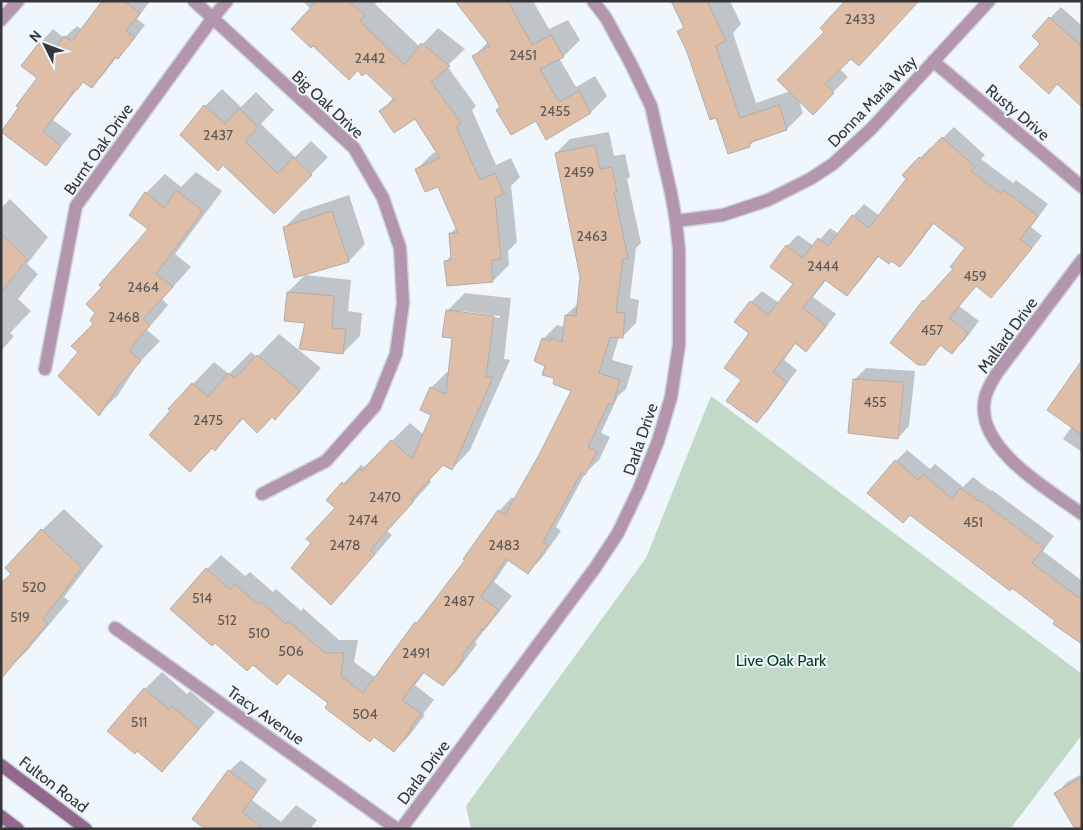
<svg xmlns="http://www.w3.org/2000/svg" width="1083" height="830" font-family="Cabin,sans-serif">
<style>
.green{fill:#c2d9c8}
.shadow{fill:#0003;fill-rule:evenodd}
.building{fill:#dfbea8;stroke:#b4ada8}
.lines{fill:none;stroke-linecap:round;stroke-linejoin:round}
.minor-casing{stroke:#cdd3d9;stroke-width:15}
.secondary-casing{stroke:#cdd3d9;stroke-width:15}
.minor{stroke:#b396ae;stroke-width:12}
.secondary{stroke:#92688c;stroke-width:12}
.labels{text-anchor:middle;stroke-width:4;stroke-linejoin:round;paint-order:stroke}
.number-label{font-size:14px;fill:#5f5855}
.street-label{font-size:16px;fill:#343639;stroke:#eff6fc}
.park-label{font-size:16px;fill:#023c1d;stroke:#eff6fc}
</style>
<rect width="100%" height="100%" fill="#eff6fc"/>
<path class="green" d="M711 396 1082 674V735L1010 829H471L466 806 646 558Z"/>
<path class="shadow" d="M103 1H150L137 19 145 25 129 46 117 57 103 75 92 87 84 81 53 120 72 134 46 164 20 108 38 77 42 41 53 29 64 38 77 26 82 30Z
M303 1H378L375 4 420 47 438 28 465 49 447 66 476 106 472 110 496 165 511 158 520 177 511 186 517 242 508 251 509 265 493 281 448 285 446 261 452 255 450 234 457 227 438 185 416 170 433 153 437 152 415 117 381 111 394 97Z
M456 1H533L549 29 568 20 580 40 564 56 559 58 576 87 595 76 607 96 591 112 537 119 501 106 474 56 488 42Z
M673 1H730L741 24 733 33 756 103 790 91 826 32 847 1H919L874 49 851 57 839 68 848 77 813 113 798 98 803 113 787 129 755 140 749 146 717 117 679 32 685 26Z
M1061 7 1082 26V105L1041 43 1050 18Z
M222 89 241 107 256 92 274 110 261 124 295 157 311 141 328 157 274 212 205 106Z
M954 127 985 155 981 159 1013 183 1016 180 1048 204 1031 227 1042 236 1002 286 991 297 977 285 959 306 979 321 964 341 952 352 942 344 925 363 924 301 954 269 967 248 935 222 911 254 900 266 880 255 858 283 847 295 827 279 813 297 836 314 817 339 806 350 796 343 784 360 797 370 768 410 757 422 743 379 751 333V302L762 291 779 303 794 283 787 246 798 235 814 246 830 228 839 234 853 216 864 204 880 216 908 179 903 175 931 147 933 148Z
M609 132 614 156 625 154 630 177 627 179 641 243 636 248 630 298 639 300 636 323 622 337H619L612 360 633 366 626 389 618 396 601 433 610 437 599 460 586 472 556 527 561 531 541 559 527 573 509 560 494 582 512 596 475 642 477 644 457 671 443 685 425 672 415 685 434 700 423 714 425 715 408 737 394 751 330 703 207 569 221 555 245 576 250 572 273 592 276 589 301 611 303 608 339 640H358L354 662 376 678 416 623 426 613 467 560 499 511 512 497 515 499 542 452 572 391 556 378 546 365 543 339 557 325 564 327 566 315 579 303 582 277 556 153 570 139Z
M196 172 222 191 175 254 191 267 162 299 168 305 147 330 160 341 138 364 118 395 99 414 80 352 95 324 103 287 150 229 146 193 165 174 181 187Z
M349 195 365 244 349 261 284 228 301 211Z
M10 199 48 237 27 264 38 274 18 299 31 311 10 333 14 336 1 351V208Z
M305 275 351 280 348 311 362 313 360 336 343 353 306 322 288 292Z
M465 293 511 298 504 359 510 360 470 450 452 469 444 464 429 480 431 482 387 531 392 535 349 585 331 603 313 543 337 507 328 500 361 465 364 467 379 452 380 453 410 423 424 435 433 414 431 388 450 369 454 337 447 311ZM461 311 500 316V318L461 313Z
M279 334 321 368 297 396 275 418 273 416 244 418 215 449 213 448 190 470 193 384 214 362 229 374 251 352 257 357Z
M1082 366V452L1063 439 1072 426Z
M866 368 915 371 909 426 898 438 854 380Z
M907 450 930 469 935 464 963 487 973 477 991 491 992 490 1054 536 1043 551 1082 581V636L1057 621 896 461Z
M64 509 103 546 64 597 69 601 26 652 4 673 12 574 42 530Z
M162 672 187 694 190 691 215 712 162 771 145 689Z
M241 760 267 780 252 800 281 822 296 805 317 820 310 829H207L229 771Z
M1082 774V828L1056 794 1067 782Z"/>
<path class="building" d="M102 1H124L140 13 126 31 135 37 118 59 115 57 92 88 83 82 77 90 76 89 43 131 61 146 46 166 1 132 18 108 16 106 37 78 21 66 41 40 54 50 64 36 72 41Z
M317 1H348L365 15 360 21 405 65 421 43 450 66 431 82 461 123 456 127 480 180 495 173 504 194 495 198 501 259 491 260 493 282 447 286 444 261 451 260 449 233H458L438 187 425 192 415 169 440 158 415 119 394 133 379 111 395 100 366 73 362 76 358 70 349 80 313 46 311 48 291 29Z
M455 1H508L532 45 551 35 564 57 540 69 559 102 579 91 591 113 546 140 536 121 511 135 496 110 500 107 472 56 490 46Z
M671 1H707L726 41 716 46 740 118 779 105 787 130 749 143 750 147 728 154 716 118 710 120 687 52 677 31 684 28Z
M845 1H919L859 66 851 59 825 84 834 93 813 115 777 80 824 32 820 28Z
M1049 17 1082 47V107L1057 84 1049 94 1019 67 1040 44 1032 36Z
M204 105 225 124 239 108 258 127 245 141 278 174 293 157 312 175 274 214 223 165 218 171 180 135Z
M942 137 975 167 971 171 1001 194 1004 190 1038 216 1020 239 1032 248 991 298 976 286 949 318 968 333 952 354 940 345 925 365H918L890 343 923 300 924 301 953 269 950 267 965 248 933 223 900 267 891 261 889 264 878 256 847 296 825 280 803 308 826 326 806 352 795 343 773 372 787 382 757 423 726 401 741 380 724 368 749 333 734 322 750 301 768 315 793 284 770 267 786 245 803 258 818 238 828 246 852 215 869 228 906 179 902 175 919 157 921 159Z
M595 145 600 169 612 167 617 192H614L628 258 623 259 616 312 625 313 623 338 610 337 599 373 620 380 613 404 609 403 588 447 597 451 585 475 581 473 543 542 548 545 528 574 506 559 481 597 499 610 483 630 482 629 462 656 464 658 443 686 423 672 402 700 421 714 410 728 412 729 394 752 374 737 370 742 325 708 328 703 288 673 277 685 253 665 247 671 215 643 212 646 170 609 206 568 230 590 235 584 258 605 261 602 286 624 288 621 325 653H344L341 676 363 693 415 622 417 623 465 560 463 559 498 510 505 515 541 451 571 391 553 384 554 378 542 375 545 366 534 361 542 338 550 341 551 338 562 342 565 315 576 316 580 277 555 153Z
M176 190 203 211 156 274 173 287 143 319 150 325 129 350 141 361 119 385 99 416 58 376 78 352 71 346 93 324 90 320 95 313 86 304 102 287 99 285 148 229 129 215 145 192 164 208Z
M332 211 349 262 294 278 283 227Z
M1 234 27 259 1 293Z
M287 292 334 296 332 328 346 329 343 354 299 349 305 323 284 321Z
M446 310 494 316 486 377H493L452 470 443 465 412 499 414 501 370 550 375 554 331 605 291 568 311 543 306 539 335 508 326 500 342 482 345 485 360 469 362 471 391 440 412 459 431 415 420 410 430 387 446 394 452 338 442 337Z
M257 355 300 391 275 420 272 417 257 433 242 418 215 451 212 448 190 472 149 435 170 411 168 409 192 383 208 397 228 373 235 378Z
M1082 360V435L1047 410Z
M853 379 904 382 898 439 848 433Z
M895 460 918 480 923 474 952 499 960 488 979 501 980 500 1044 548 1032 563 1082 600V644L1053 624 1055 621 1012 588 1010 591 910 515 903 523 867 493Z
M41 529 82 568 43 619 48 623 1 679V583L11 574 5 568Z
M144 688 169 710 172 706 199 729 162 772 137 751 135 754 107 731Z
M228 770 257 792 242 812 264 829H205L192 819Z
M1082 777V829H1075L1054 793Z"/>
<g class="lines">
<g class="minor-casing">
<path id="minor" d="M194 1 354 148 383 198 400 248 403 303 396 354 375 406 326 461 262 494
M1 20 18 1
M933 61 1082 187
M676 221 723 215 768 200 810 179 833 164 871 129 989 1
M1082 260 997 373C991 383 984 394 984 406 981 451 1049 490 1082 514
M45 369 76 206 212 19 227 1
M115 628 397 829
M401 829 595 568 618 533 639 489 658 441 671 397 679 345V250L676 221 671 193 651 106 631 64 606 18 593 1"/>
</g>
<g class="secondary-casing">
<path id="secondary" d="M1 765 86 829
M1 816 18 829"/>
</g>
<use href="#minor" class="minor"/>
<use href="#secondary" class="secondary"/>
</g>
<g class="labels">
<g class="number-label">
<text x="860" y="24">2433</text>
<text x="523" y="60">2451</text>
<text x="370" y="63">2442</text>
<text x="555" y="116">2455</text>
<text x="218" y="140">2437</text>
<text x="579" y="177">2459</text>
<text x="592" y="241">2463</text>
<text x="823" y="271">2444</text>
<text x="975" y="281">459</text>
<text x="143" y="292">2464</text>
<text x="124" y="322">2468</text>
<text x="932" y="335">457</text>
<text x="875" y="407">455</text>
<text x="208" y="425">2475</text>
<text x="385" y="502">2470</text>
<text x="363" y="525">2474</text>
<text x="973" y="527">451</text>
<text x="345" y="550">2478</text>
<text x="504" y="550">2483</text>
<text x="34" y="592">520</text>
<text x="202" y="603">514</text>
<text x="459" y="606">2487</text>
<text x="20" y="622">519</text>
<text x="227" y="625">512</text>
<text x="259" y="638">510</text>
<text x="291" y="656">506</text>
<text x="416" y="658">2491</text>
<text x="365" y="719">504</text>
<text x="139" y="727">511</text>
</g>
<g class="street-label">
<text transform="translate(872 101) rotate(-46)" y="6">Donna Maria Way</text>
<text transform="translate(328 104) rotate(43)" y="6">Big Oak Drive</text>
<text transform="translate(1018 112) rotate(40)" y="6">Rusty Drive</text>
<text transform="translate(98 149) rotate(-55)" y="6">Burnt Oak Drive</text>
<text transform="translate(1007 335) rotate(-54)" y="6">Mallard Drive</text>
<text transform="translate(640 439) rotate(-71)" y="6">Darla Drive</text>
<text transform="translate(266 715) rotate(35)" y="6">Tracy Avenue</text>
<text transform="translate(423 772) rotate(-53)" y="6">Darla Drive</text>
<text transform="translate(54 784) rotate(37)" y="6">Fulton Road</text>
</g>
<g class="park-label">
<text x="781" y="666">Live Oak Park</text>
</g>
</g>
<rect width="1083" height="830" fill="none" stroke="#343639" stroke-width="5"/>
<g transform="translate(45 45) rotate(312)" stroke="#eff6fc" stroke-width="4" paint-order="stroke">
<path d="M0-4L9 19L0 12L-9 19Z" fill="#343639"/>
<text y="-8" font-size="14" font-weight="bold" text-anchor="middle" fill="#343639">N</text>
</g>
</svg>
